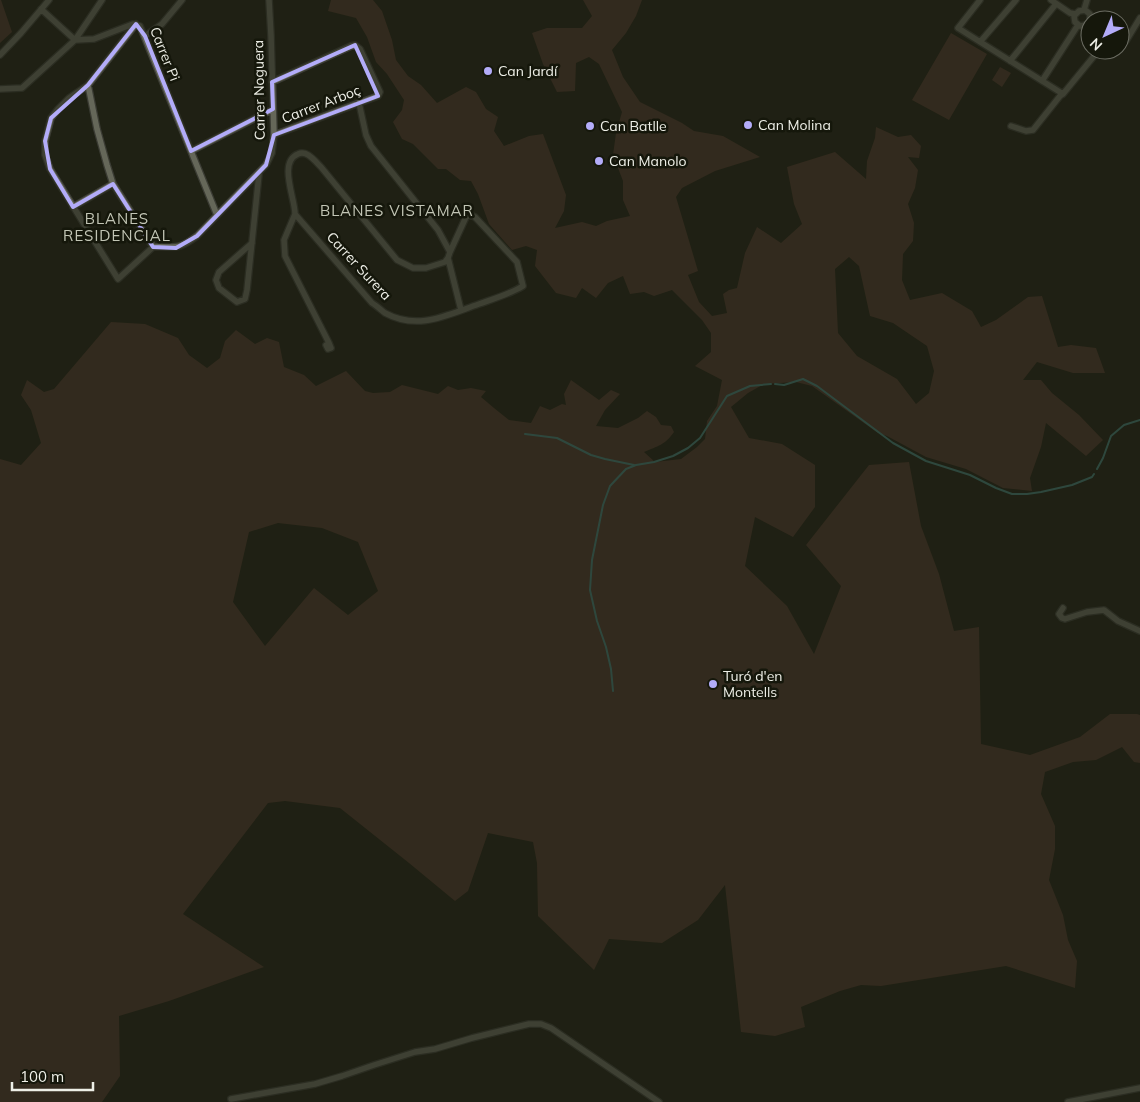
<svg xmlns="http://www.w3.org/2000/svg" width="1140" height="1102" font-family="Mulish,sans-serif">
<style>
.green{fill:#4b352a;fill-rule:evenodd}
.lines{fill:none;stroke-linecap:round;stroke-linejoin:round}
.stream{stroke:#407770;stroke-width:2}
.street-casing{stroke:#3b3c34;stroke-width:8}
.street{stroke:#656759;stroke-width:5.5}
.marked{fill:none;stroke:#b3acf9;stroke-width:4;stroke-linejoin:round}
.poi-dot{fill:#b3acf9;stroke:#15170b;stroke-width:2}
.labels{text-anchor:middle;stroke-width:5;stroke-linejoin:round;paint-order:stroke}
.street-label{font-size:14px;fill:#eeefe7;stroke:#15170b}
.poi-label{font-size:14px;fill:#eeefe7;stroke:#15170b;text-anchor:start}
.neighbourhood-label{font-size:15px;letter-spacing:1px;fill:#c2c5b5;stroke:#15170b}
</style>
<rect width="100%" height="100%" fill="#1f2114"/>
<path class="green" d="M0 0H1L12 32 0 43Z
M331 0H373L382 11 392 40 396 60 408 76 421 85 437 103 466 87 476 92 486 109 498 117 494 131 504 146 529 136 543 134 566 195 564 211 555 228 582 222 596 226 607 221 630 216 623 200V181L613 155 616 133 622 112 599 64 589 57 576 63 575 91 557 92 543 64 532 33 547 28H582L592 16 583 0H642L636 16 626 33 612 50 623 77 640 102 682 123 694 131 723 136 760 157 715 171 682 188 676 197 698 271 688 275 699 302 712 316 727 313 723 294 729 290 737 288 745 253 757 227 781 243 802 224 794 204 787 167 835 152 866 179 867 161 875 138 876 127 898 137 911 135 921 146 919 158 908 157 918 170 915 188 908 204 914 223 913 241 903 254 902 280 910 300 942 293 972 311 981 327 996 320 1028 297 1042 296 1058 347 1071 345 1096 348 1105 373H1073L1037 362 1023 380H1041L1052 393 1079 415 1103 440 1086 456 1046 423 1041 447 1030 478 1032 491 1003 488 966 469 926 457 887 436 878 433 812 386 796 382 764 384 748 393 731 407 749 438 782 444 815 465V507L793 537 755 517 745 566 787 606 814 654 841 586 806 545 869 465 909 462 921 526 939 574 954 631 979 627 981 744 1030 755 1080 737 1110 714H1137L1140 715V763L1134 762 1122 747 1096 760 1073 762 1045 772 1041 794 1055 826V849L1049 880 1063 915 1068 940 1077 961 1075 988 1006 966 881 986 861 985 840 991 801 1007 805 1027 775 1036 741 1032 725 885 698 920 662 943 609 939 594 970 538 916 537 863 533 842 488 833 468 891 455 901 409 863 340 808 285 801 268 803 183 914 264 967 169 1001 119 1016 120 1076 102 1102H0V459L21 465 41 443 31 410 21 395 27 380 44 392 54 389 111 322 145 324 178 338 189 355 207 368 220 358 225 341 236 330 255 344 267 338 279 342 284 367 304 375 316 386 346 371 365 391 373 393 390 392 402 385 438 394 448 386 458 390 471 388 486 391 481 397 494 408 509 420 531 423 540 406 550 410 562 404 566 405 564 394 571 380 599 400 611 390 620 394 605 410 596 426 618 428 638 418 647 411 656 417 661 425 671 426 674 432C665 445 658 446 644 452L655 462 681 459 697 447 705 439 707 421 717 406 722 380 695 366 711 352V333L702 320 672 290 654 296 644 292 630 294 623 276 608 283 596 298 582 288 576 298 556 293 535 266 537 250 526 246 512 250 489 224 478 194 471 181 460 180 446 169H438L413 144 402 139 393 122 402 110 404 100 387 74 376 62 367 37 356 18 328 11ZM849 257 859 266 870 316 893 323 927 346 934 371 929 393 916 404 897 379 857 356 838 333 835 269ZM278 523 322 528 358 542 378 591 348 615 314 588 265 646 233 602 249 532Z
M951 33 987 54 949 120 912 100Z
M1000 67 1011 73 1002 87 992 80Z"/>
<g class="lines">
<path class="stream" d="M775 384 784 385 803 379 817 386 893 443 926 461 970 475 996 488 1012 494H1027L1041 492 1072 485 1092 477 1094 474
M525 434 557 438 591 455 605 459 634 465
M1097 469 1103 458 1111 436 1124 425 1140 420
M613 691 611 669 606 647 597 621 590 590 592 560 603 505 610 486 626 469 636 465 654 462 673 456 688 448 700 438 727 396 750 386 771 384"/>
<g class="street-casing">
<path id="street" d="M980 0 958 28 1063 94
M1051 0 1070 13 1075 14
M41 9 75 40 102 0
M1084 10 1087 0
M1090 21 1086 25 1080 26 1075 22 1074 16 1079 11 1085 10 1090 14V20
M136 24 88 85 69 98 58 109 51 118 45 141V155L50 169 118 279 153 247C176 246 177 251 197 236L266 165 272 153 274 135 271 35 269 0
M145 36 162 24 182 0
M980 42 1016 0
M1120 42 1126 41 1140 18
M0 55 21 33 49 0
M1010 61 1056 4
M1042 81 1078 25
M272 82 351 46 355 45 360 49 380 92 378 96 274 135
M88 85 97 129 107 165 113 184 153 247
M0 89 22 88 75 40 94 39 133 24 140 26 217 215
M359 103 366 135 371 146 438 230 450 252 448 258 461 310
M1011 126 1026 131 1033 130 1060 96 1063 94 1099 50
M191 151 273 109
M73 207 113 184
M295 214C295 198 278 162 298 154 307 150 314 160 321 167L397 260 413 268H426L445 262 448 258
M252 243 219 272 216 280 219 288 237 302 245 299 247 290 259 174
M329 343 331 348 328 349 326 345 329 343 285 256 284 240 295 214 372 303C377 306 381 310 385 313 418 331 447 315 479 304 493 299 510 294 523 286L517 262 475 217 470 215 466 217 450 252
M1063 608 1059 614 1062 618 1065 619 1087 612 1104 610 1118 621 1140 631
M231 1099 315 1084 342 1076 374 1065 415 1052 435 1049 472 1038 529 1024H541L551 1028 659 1102
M1068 1102 1140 1088"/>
</g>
<use href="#street" class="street"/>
</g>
<path d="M0 0H1140V1102H0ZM136 24 145 36 191 151 273 109 272 82 355 45 378 96 274 135 266 165 197 236 176 248 153 247 113 184 73 207 50 169 45 141 51 118 88 85Z" fill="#1f2114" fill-opacity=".55" fill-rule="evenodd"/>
<path class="marked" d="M136 24 145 36 191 151 273 109 272 82 355 45 378 96 274 135 266 165 197 236 176 248 153 247 113 184 73 207 50 169 45 141 51 118 88 85Z"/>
<g class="poi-dot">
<circle cx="488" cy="71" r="5"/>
<circle cx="748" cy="125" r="5"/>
<circle cx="590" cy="126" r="5"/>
<circle cx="599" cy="161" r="5"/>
<circle cx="713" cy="684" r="5"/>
</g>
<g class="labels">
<g class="street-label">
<text transform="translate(165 54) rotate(68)" y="5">Carrer Pi</text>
<text transform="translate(259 90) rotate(-91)" y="5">Carrer Noguera</text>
<text transform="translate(321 104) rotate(-21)" y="5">Carrer Arboç</text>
<text transform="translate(359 266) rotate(47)" y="5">Carrer Surera</text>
</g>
<g class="poi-label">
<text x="498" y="76">Can Jardí</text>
<text x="758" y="130">Can Molina</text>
<text x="600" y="131">Can Batlle</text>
<text x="609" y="166">Can Manolo</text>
<text x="723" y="681">Turó d'en<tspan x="723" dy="16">Montells</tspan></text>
</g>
<g class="neighbourhood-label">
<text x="397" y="216">BLANES VISTAMAR</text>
<text x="117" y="224">BLANES<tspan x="117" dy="17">RESIDENCIAL</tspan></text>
</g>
</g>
<g transform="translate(1105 35) rotate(224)"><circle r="24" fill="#15170b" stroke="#6c6d63"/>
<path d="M0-4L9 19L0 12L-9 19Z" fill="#b3acf9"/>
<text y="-8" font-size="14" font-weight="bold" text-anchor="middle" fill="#eeefe7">N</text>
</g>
<path d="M12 1082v8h81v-8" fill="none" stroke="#eeefe7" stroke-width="2.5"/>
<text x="20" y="1082" font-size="15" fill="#eeefe7" stroke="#15170b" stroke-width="4" paint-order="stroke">100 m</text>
</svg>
